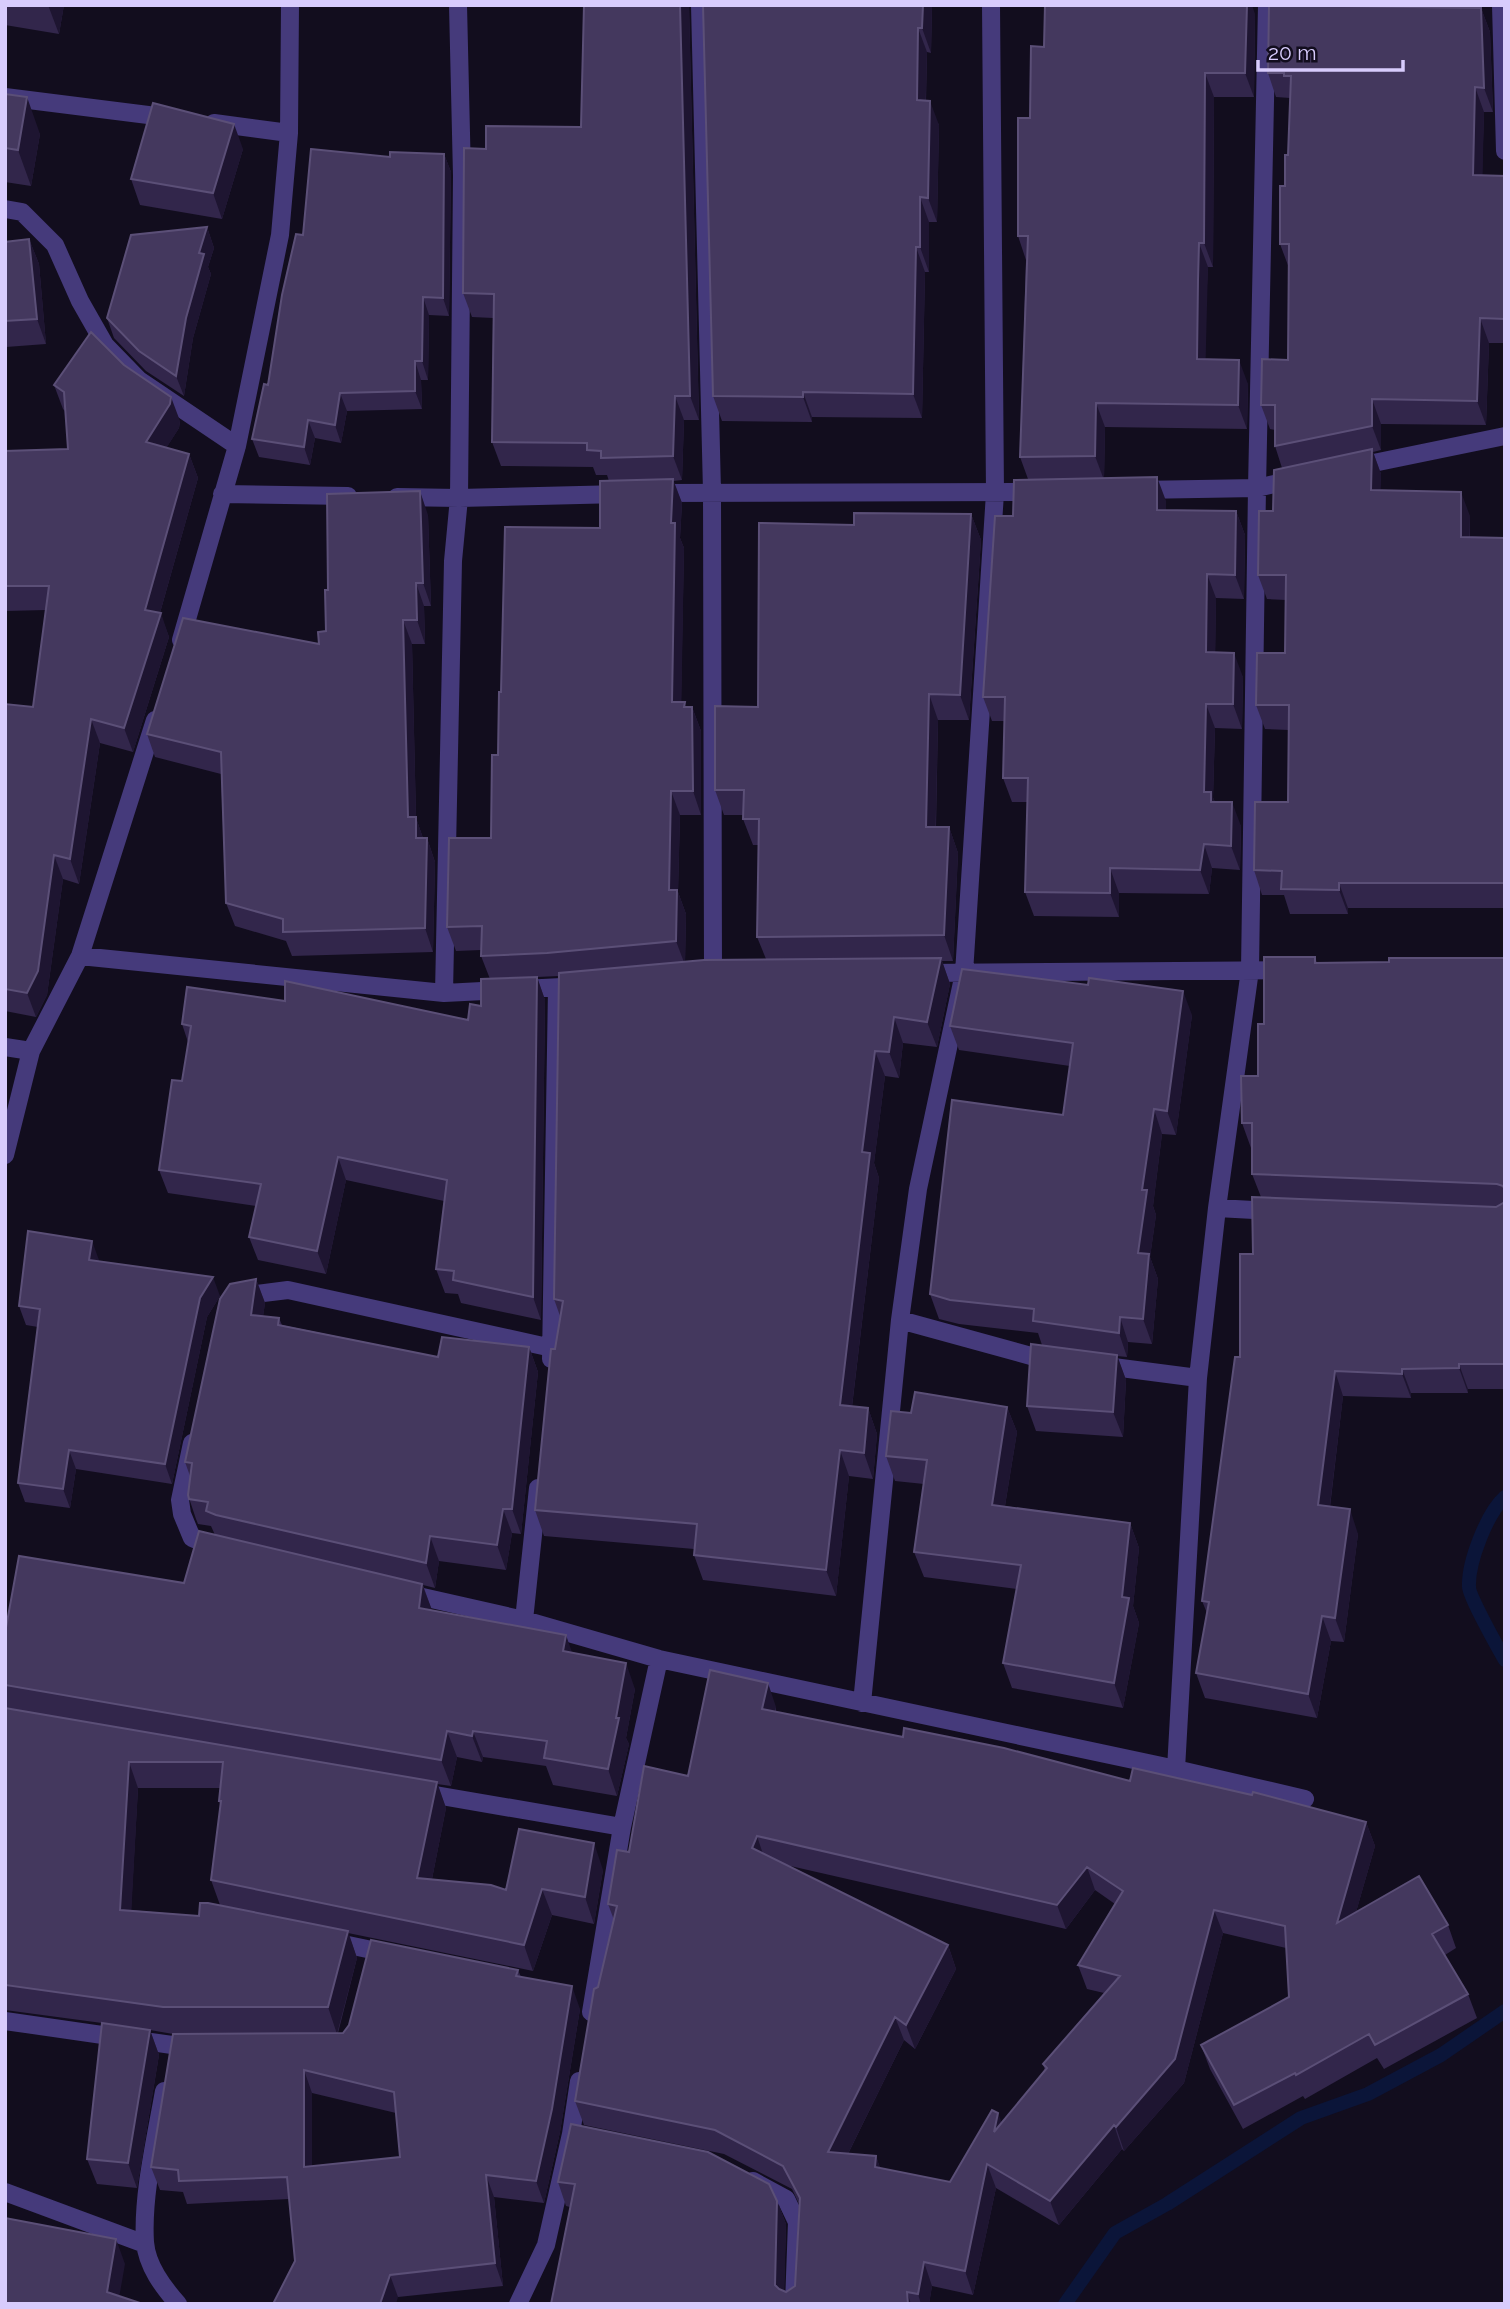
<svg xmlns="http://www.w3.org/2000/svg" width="1510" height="2309" font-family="Raleway,sans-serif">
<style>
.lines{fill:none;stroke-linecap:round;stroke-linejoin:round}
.stream{stroke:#0b1539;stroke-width:14}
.minor{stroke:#453a7b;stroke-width:18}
.wall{fill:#32264b;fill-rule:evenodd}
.shaded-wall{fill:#1e1531}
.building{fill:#44385e;stroke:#5b4f77;stroke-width:2;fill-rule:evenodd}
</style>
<rect width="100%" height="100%" fill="#120d1e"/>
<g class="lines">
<path class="stream" d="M1505 1497C1487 1513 1468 1562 1469 1587 1469 1596 1498 1648 1505 1660
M1065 2304 1115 2233 1167 2204 1301 2118 1368 2094 1441 2055 1505 2011"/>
<path class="minor" d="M700 5 712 491 713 974
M1501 5 1505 151
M5 97 172 118
M214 123 289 133
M5 209 22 212 55 245 80 301 105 345 139 380 237 446
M1354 467 1505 436
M1139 490 1257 488 1296 479
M656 493 1038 492
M222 494 348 496
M397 497 459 498 621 494
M181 640 237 446 280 235 289 133 290 5
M80 956 444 993 581 986
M924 973 1288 970
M444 993 453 561 459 498 462 176 458 5
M5 1047 31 1051
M5 1155 31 1051 80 956 155 720
M1217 1208 1274 1211
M240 1296 288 1290 552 1348
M900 1320 1031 1356 1052 1359
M551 1359 557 988
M1098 1365 1198 1378
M192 1443 180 1500 182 1514 192 1538 218 1549
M405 1593 524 1620 659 1659 1176 1769 1305 1799
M524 1620 538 1488
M862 1703 900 1320 918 1189 964 973 995 493 991 5
M1176 1769 1198 1378 1217 1208 1250 970 1257 488 1267 5
M418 1792 622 1827
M329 1941 391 1954
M591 2012 622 1827 659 1659
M5 2021 172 2045H196
M164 2091C156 2137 142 2196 145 2242 147 2266 163 2287 178 2304
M753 2181 786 2199 797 2222 794 2304
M5 2192 145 2244
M518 2304 546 2245 571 2134 579 2081"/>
</g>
<path class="wall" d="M5 5H64L59 34 5 25Z
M525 5H689L699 420H684L682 480 673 481 682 503 680 538 684 548 681 702 686 707H692L701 731V815H680L678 892 686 914 685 962 766 959 757 937 759 845H753L743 819V815H724L715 790 854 525 971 514 981 540 969 720H938L936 827H949L958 853 953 961H942L950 984 937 1047 903 1043 899 1078 885 1076 874 1163 879 1178 852 1407 868 1408 877 1434 873 1479 849 1476 836 1596 703 1580 694 1555V1549L544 1536 535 1510 555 1349 560 1316 554 1299 559 976 537 977 545 1000 541 1320 461 1303 458 1294 445 1293 436 1269 444 1201 346 1180 326 1274 258 1260 249 1237 256 1206 168 1193 159 1170 182 1081 188 1042 182 1024 285 1001 468 1020 481 1006 490 979 481 956V950L456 951 447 927 491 838 498 755 501 692 600 528 609 481 607 475H596L593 467 501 466 492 442 493 318 472 317 463 293 486 149 581 127 584 7 526 6Z
M703 5H932L931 53 927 52 926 101 939 125 937 222H929V272H925L922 418 812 417V422L722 421 713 396Z
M1481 8 1490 32 1493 112H1484L1482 175 1505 176V343H1489L1486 425 1381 424V450L1373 452 1381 474 1380 490 1470 516V537L1505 538V908H1348V914H1290L1284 895H1262L1254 870 1288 802 1289 730 1265 729 1256 705 1285 653 1286 600 1267 599 1258 575 1282 468 1275 446V430L1270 429 1261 405 1288 360 1289 268 1280 244 1288 155 1290 98 1276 97 1268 73Z
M1255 14 1254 97H1214L1213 267H1208L1206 304 1205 359 1248 384 1247 429 1105 427 1104 478 1166 501V510L1236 511 1245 535 1244 599 1216 598 1215 653 1243 677 1242 729 1215 728 1213 798 1215 802 1241 826 1240 870 1212 868 1209 894 1119 893V917L1034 916 1025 892 1027 802H1012L1003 778 1005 721H992L983 697 1013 516 1028 479 1020 457 1026 260 1018 236 1030 118 1044 47Z
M5 94 40 134 31 186 5 182Z
M243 149 222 219 140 205 131 179Z
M444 154 451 172 449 316 429 315 428 380H421L422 409 347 411 341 443 315 438 310 465 259 457 252 439 268 385 303 235 390 157Z
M207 227 214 248 208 267 211 274 193 338 184 396 146 371 114 338 107 318Z
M29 239 39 264 46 344 6 347 5 343V242Z
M54 385 180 421 179 428 166 448 189 454 198 478 160 613 169 637 133 752 100 743 79 884 63 879 47 995 36 1017 5 1011V704L33 707 46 610 5 611V451L68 449 65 411 63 409Z
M428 515 431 606H424L425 644H412L416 818 423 838H427L435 862 433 952 292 956 286 941 235 926 226 903 221 774 155 757 147 734 319 644 326 631 328 590Z
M1315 957 1317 963 1389 962 1505 958V1389H1468V1393H1411V1398L1343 1396 1330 1507 1358 1534 1344 1642 1331 1641 1317 1718 1205 1698 1196 1673 1207 1613 1202 1601 1240 1357 1261 1197 1252 1174V1148H1251L1242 1123 1258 1076 1264 1024Z
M1192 1015 1176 1135 1162 1134 1153 1206 1156 1215 1150 1257 1158 1279 1152 1344 1128 1342 1127 1357 1117 1356 1126 1380 1123 1437 1036 1431 1027 1406 1042 1345 1038 1333 959 1324 939 1319 930 1294 1063 1115 1070 1066 959 1050 950 1026Z
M99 1260V1261L220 1296 207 1317 172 1484 76 1469 70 1508 25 1502 18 1483 38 1327 26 1325 19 1306Z
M256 1279 265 1303 263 1316 279 1318 282 1325 438 1357 529 1347 538 1372 521 1534 512 1533 506 1570 439 1561 435 1588 423 1585 432 1611 572 1653 635 1689 626 1738 629 1744 617 1796 553 1785 546 1766 483 1757 482 1762 457 1757 451 1786 437 1784 446 1808 432 1879 506 1890 603 1870 594 1924 552 1915 533 1971 348 1933 357 1958 338 2033H343L518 1970 521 1977 580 2009 560 2132 544 2203 494 2197 503 2286 398 2297 295 2261 289 2199 187 2204 183 2192 160 2190 151 2167 208 2034H173L150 2030 159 2055 137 2188 97 2184 87 2159 102 2023 5 2010V1633L184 1583 215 1535 211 1526 198 1524 196 1519 188 1495 190 1476 185 1462ZM138 1788H220L219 1801 221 1807 211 1880 220 1905 199 1916 131 1910ZM312 2093 396 2113 400 2157 312 2166Z
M1007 1407 1017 1432 1005 1506 1130 1523 1139 1548 1133 1606 1139 1623 1123 1708 1012 1688 1003 1663 1017 1589 924 1577 914 1552 924 1484 895 1481 886 1456 911 1413Z
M776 1707V1712L1130 1781 1366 1822 1375 1846 1356 1912 1448 1925 1456 1948 1445 1955 1468 1994 1477 2018 1384 2069 1377 2058 1305 2099 1303 2096 1243 2129 1210 2069 1201 2045 1289 1997 1286 1948 1223 1933 1184 2083 1124 2151 1122 2149 1059 2225 996 2188 973 2295 932 2286 929 2304H551L570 2207 566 2206 558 2182 777 2201 786 2224 784 2291 786 2292 795 2286 799 2204 792 2189 724 2154 584 2125 575 2101 598 1987 614 1920 608 1904 629 1852 688 1776ZM786 1865 1066 1929 1095 1890 1115 1904 1078 1965 1087 1989 1104 1993 1043 2064 1045 2071 1002 2123 950 2182 880 2168 876 2156 848 2154 904 2040 915 2049 956 1969 948 1945Z"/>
<path class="shaded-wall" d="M48 5H64L59 34Z
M680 5H689L699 420 690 396Z
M923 5H932L931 53 922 28Z
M1247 5H1252L1255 14 1254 97 1245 73Z
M1481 8 1490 32 1493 112 1484 88Z
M918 28 927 52 925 125 917 100Z
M1205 73 1214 97 1213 267 1204 243Z
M1475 87 1484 112 1482 200 1473 175Z
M27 97 40 134 31 186 18 150Z
M930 101 939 125 937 222 928 198Z
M234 124 243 149 222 219 213 193Z
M444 154 451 172 449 316 443 298Z
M920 197 929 222V272L920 247Z
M207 227 214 248 208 267 211 274 193 338 184 396 176 376 186 318 199 253Z
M29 239 39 264 46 344 37 319Z
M1199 243 1208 267 1205 383 1197 359Z
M916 247 925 272 922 418 913 394Z
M423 297 429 315 428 380 422 361Z
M1480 318 1489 343 1486 425 1477 401Z
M1239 360 1248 384 1247 429 1238 405Z
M415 361 421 380 422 409 415 391Z
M803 392 812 417V422L803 397Z
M340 393 347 411 341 443 335 425Z
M675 396 684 420 682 480 673 456Z
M171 397 180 421 179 428 155 466 146 442Z
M1372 399 1381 424V450L1372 426Z
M1096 403 1105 427 1104 480 1095 456Z
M308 420 315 438 310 465 304 447Z
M1372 449 1381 474 1380 514 1371 490Z
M189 454 198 478 154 634 145 610Z
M1157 477 1166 501V534L1157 510Z
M673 479 682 503 680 538 684 548 681 726 672 702 671 523Z
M420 491 428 515 431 606 423 583Z
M1461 492 1470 516 1469 562 1461 537Z
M1236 511 1245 535 1244 599 1235 575Z
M971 514 981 540 969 720 960 695Z
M1207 574 1216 598 1215 677 1206 652Z
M416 583 424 606 425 644 417 620Z
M161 613 169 637 133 752 124 728Z
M403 620 412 644 416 818 424 841 425 861 408 817Z
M1234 653 1243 677 1242 729 1233 704Z
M929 694 938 720 935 852 926 827Z
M685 702 692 724V707L701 731V815L693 791Z
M1206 704 1215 728 1213 797 1220 816 1204 792Z
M91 719 100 743 79 884 70 859Z
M671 791 680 815 678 892 686 914 685 965 676 941 669 890Z
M1232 802 1241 826 1240 870 1231 846Z
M949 827 958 853 953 961 944 935Z
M427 838 435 862 433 952 425 928Z
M1204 844 1212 868 1209 894 1200 870Z
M54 855 63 879 47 995 36 1017 27 993Z
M1110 868 1119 893V917L1110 893Z
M1339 883 1348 908V914L1339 890Z
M941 958 950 984 937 1047 927 1022Z
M537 977 545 1000 541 1320 533 1297Z
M1183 991 1192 1015 1176 1135 1167 1111Z
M894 1017 903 1043 899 1078 889 1052Z
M875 1051 885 1076 874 1163 879 1178 849 1431 840 1405 862 1152Z
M1154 1109 1162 1134 1153 1206 1156 1215 1150 1257 1158 1279 1152 1344 1143 1319 1138 1253 1142 1190Z
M338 1157 346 1180 326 1274 317 1251Z
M92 1241 99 1260 96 1279 89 1260Z
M213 1277 220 1296 207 1317 172 1484 165 1464 200 1298Z
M256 1279 265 1303 260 1339 251 1315Z
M1120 1317 1128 1342 1127 1357 1119 1333Z
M529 1347 538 1372 521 1534 512 1509Z
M1117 1355 1126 1380 1123 1437 1113 1412Z
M1459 1364 1468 1389V1393L1459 1368Z
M1402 1369 1411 1393V1398L1402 1374Z
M1335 1371 1343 1396 1327 1530 1318 1505Z
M1007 1407 1017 1432 1001 1530 992 1505Z
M868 1408 877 1434 873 1479 864 1453Z
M69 1450 76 1469 70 1508 63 1489Z
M840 1450 849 1476 836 1596 826 1570Z
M503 1509 512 1533 506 1570 497 1545Z
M1350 1509 1358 1534 1344 1642 1335 1618Z
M1130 1523 1139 1548 1133 1606 1139 1623 1123 1708 1114 1683 1122 1597Z
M430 1536 439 1561 435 1588 426 1563Z
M422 1584 432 1610 419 1608Z
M1322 1616 1331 1641 1317 1718 1308 1694Z
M566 1635 575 1661 563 1651Z
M626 1663 635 1689 626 1738 629 1744 617 1796 608 1769Z
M768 1683 776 1707 771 1733 762 1709Z
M447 1731 457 1757 451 1786 441 1760Z
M473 1731 483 1757 482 1762 472 1736Z
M129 1762 138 1788 130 1936 120 1910Z
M437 1782 446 1808 427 1904 417 1878Z
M1366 1822 1375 1846 1346 1947 1337 1923Z
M757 1836 765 1860 752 1848Z
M594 1843 603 1870 594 1924 585 1897Z
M1087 1867 1095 1890 1066 1929 1057 1905Z
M542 1889 552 1915 533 1971 524 1945Z
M1214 1910 1223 1933 1184 2083 1124 2151 1116 2127Z
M348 1931 357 1958 337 2034 328 2007Z
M948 1945 956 1969 915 2049 906 2025Z
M572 1986 580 2009 560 2132 544 2203 536 2181Z
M895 2017 904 2040 837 2176 828 2152Z
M150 2030 159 2055 137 2188 128 2163Z
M304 2070 312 2093V2190L304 2167Z
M998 2113 1007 2136 994 2132Z
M1114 2125 1122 2149 1059 2225 1050 2201Z
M876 2156 884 2180 875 2167Z
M987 2164 996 2188 973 2295 965 2271Z
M486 2175 494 2197 503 2286 495 2263Z
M777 2201 786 2224 784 2304 775 2285Z
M116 2239 125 2264 118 2304 107 2292Z
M924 2262 932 2286 929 2304H921L918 2294Z
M390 2275 398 2297 396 2304H380Z
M907 2292 911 2304H908Z"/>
<path class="building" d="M584 5H680L690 396H675L673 456 601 458V451L587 450V443L492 442 494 294 463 293 464 148 486 149V126L581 127Z
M703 5H923L922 28H918L917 100 930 101 928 198 920 197V247H916L913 394 803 392V397L713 396Z
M1045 5H1247L1245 73H1205L1204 243H1199L1198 280 1197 359 1239 360 1238 405 1096 403 1095 456 1020 457 1028 236H1018V118H1030L1031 46 1044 47Z
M1269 5 1481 8 1484 88 1475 87 1473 175 1505 176V319L1480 318 1477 401 1372 399V426L1275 446V405H1261L1262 359 1288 360 1289 244H1280V186H1285V155H1288L1291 76H1284V73H1268Z
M5 94 27 97 18 150 5 148Z
M153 103 234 124 213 193 131 179Z
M311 149 390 157V152L444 154 443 298 423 297 422 361H415V391L340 393 335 425 308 420 304 447 252 439 264 384 268 385 282 295 296 234 303 235Z
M207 227 199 253 204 254 186 318 176 376 139 351 107 318 131 235Z
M29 239 37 319 5 321V242Z
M91 332 124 365 171 397 170 404 146 442 189 454 145 610 161 613 124 728 91 719 70 859 54 855 38 971 27 993 5 989V704L33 707 49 586H5V451L68 449 64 392 54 385Z
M1372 449 1371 490 1461 492V537L1505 538V883H1339V890L1281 889 1282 871 1254 870 1255 802H1288L1289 705H1256L1257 653H1285L1286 575H1258L1259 511H1273L1274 470Z
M1157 477V510L1236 511 1235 575 1207 574 1206 652 1234 653 1233 704H1206L1204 792H1211V802H1232L1231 846 1204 844 1200 870 1110 868V893L1025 892 1028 778H1003L1005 697H983L995 516H1013L1014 480Z
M673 479 671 523H675L672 702H685L684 707H692L693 791H671L669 890H677L676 941 547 953 481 956 482 926 447 927 449 838H491L492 755H498L499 692H501L505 527 600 528V481Z
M420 491 423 583H416L417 620H403L408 817H416V838H427L425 928 283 932V919L226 903 221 752 147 734 183 618 319 644 318 632 326 631 325 590H328L327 494Z
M854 513 971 514 960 695 929 694 926 827H949L944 935 757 937 759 819H743L744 790H715V706L758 707 759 523 854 525Z
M1264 957H1315V963L1389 962V958H1505V1190L1503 1186 1497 1184 1252 1174V1123H1242L1241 1076H1258V1024H1264Z
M941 958 927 1022 894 1017 889 1052 875 1051 862 1152 870 1153 840 1405 868 1408 864 1453 840 1450 826 1570 694 1555 697 1524 535 1510 551 1349H555L563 1301 554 1299 559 973 704 960Z
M962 969 1088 985 1089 978 1183 991 1167 1111 1154 1109 1142 1190H1147L1138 1253 1149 1254 1143 1319 1120 1317 1119 1333 1033 1321 1034 1309 950 1300 930 1294 952 1100 1063 1115 1073 1043 950 1026Z
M537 977 533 1297 453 1280 454 1271 436 1269 447 1180 338 1157 317 1251 249 1237 261 1184 159 1170 172 1080 182 1081 191 1026 182 1024 187 987 285 1001V981L468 1020 470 1004 481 1006V979Z
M1252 1197 1496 1207 1505 1202V1364H1459V1368L1402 1369V1374L1335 1371 1318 1505 1350 1509 1335 1618 1322 1616 1308 1694 1196 1673 1209 1602 1202 1601 1235 1357H1240V1254H1253Z
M28 1231 92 1241 89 1260 213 1277 200 1298 165 1464 69 1450 63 1489 18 1483 40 1309 19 1306Z
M256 1279 251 1315 279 1318 278 1325 438 1357 442 1337 529 1347 512 1509H503L497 1545 430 1536 426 1563 216 1515 206 1511 208 1502 189 1499 188 1495 192 1463 185 1462 220 1299 230 1284Z
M1031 1344 1117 1355 1113 1412 1027 1406Z
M915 1392 1007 1407 992 1505 1130 1523 1122 1597 1129 1598 1114 1683 1003 1663 1021 1565 914 1552 927 1460 886 1456 891 1411 911 1413Z
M199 1531 422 1584 419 1608 566 1635 563 1651 626 1663 616 1718H619L608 1769 544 1758 547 1741 473 1731 472 1736 447 1731 441 1760 5 1685V1633L19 1556 184 1583Z
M710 1670 768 1683 762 1709 903 1737 904 1728 1004 1748 1130 1781 1133 1768 1252 1795 1253 1792 1366 1822 1337 1923 1419 1876 1448 1925 1432 1934 1468 1994 1375 2045 1369 2034 1296 2075 1295 2073 1234 2105 1201 2045 1289 1997 1285 1926 1214 1910 1175 2059 1116 2127 1114 2125 1050 2201 987 2164 965 2271 924 2262 918 2294 907 2292 908 2304H551L575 2184 558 2182 571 2124 708 2152 769 2184 777 2201 775 2285 779 2289 786 2292 795 2286 800 2198 783 2166 715 2130 575 2101 594 1989 598 1987 617 1906 608 1904 617 1850 629 1852 644 1766 688 1776ZM757 1836 1057 1905 1087 1867 1123 1891 1078 1965 1120 1976 1043 2064 1047 2068 994 2132 998 2113 992 2110 950 2182 875 2167 876 2156 828 2152 895 2017 906 2025 948 1945 752 1848Z
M5 1708 437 1782 417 1878 491 1885 506 1890 519 1829 594 1843 585 1897 542 1889 524 1945 211 1880 221 1801H219L223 1762H129L120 1910 199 1916 200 1903H208L348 1931 328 2007H163L5 1985Z
M371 1940 518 1970 516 1976 572 1986 552 2109 536 2181 486 2175 495 2263 390 2275 380 2304H273L295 2261 287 2177 179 2181 178 2170 151 2167 173 2034 343 2033 349 2025ZM304 2070 394 2092 400 2157 304 2167Z
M102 2023 150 2030 128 2163 87 2159Z
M5 2218 116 2239 107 2292 143 2304H5Z"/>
<rect width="1510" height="2309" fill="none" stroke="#d8ccfd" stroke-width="14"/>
<path d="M1258 60v10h145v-10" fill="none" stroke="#d8ccfd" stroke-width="3.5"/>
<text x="1268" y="60" font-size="21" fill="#d8ccfd" stroke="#120d1e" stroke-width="5" paint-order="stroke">20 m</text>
</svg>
